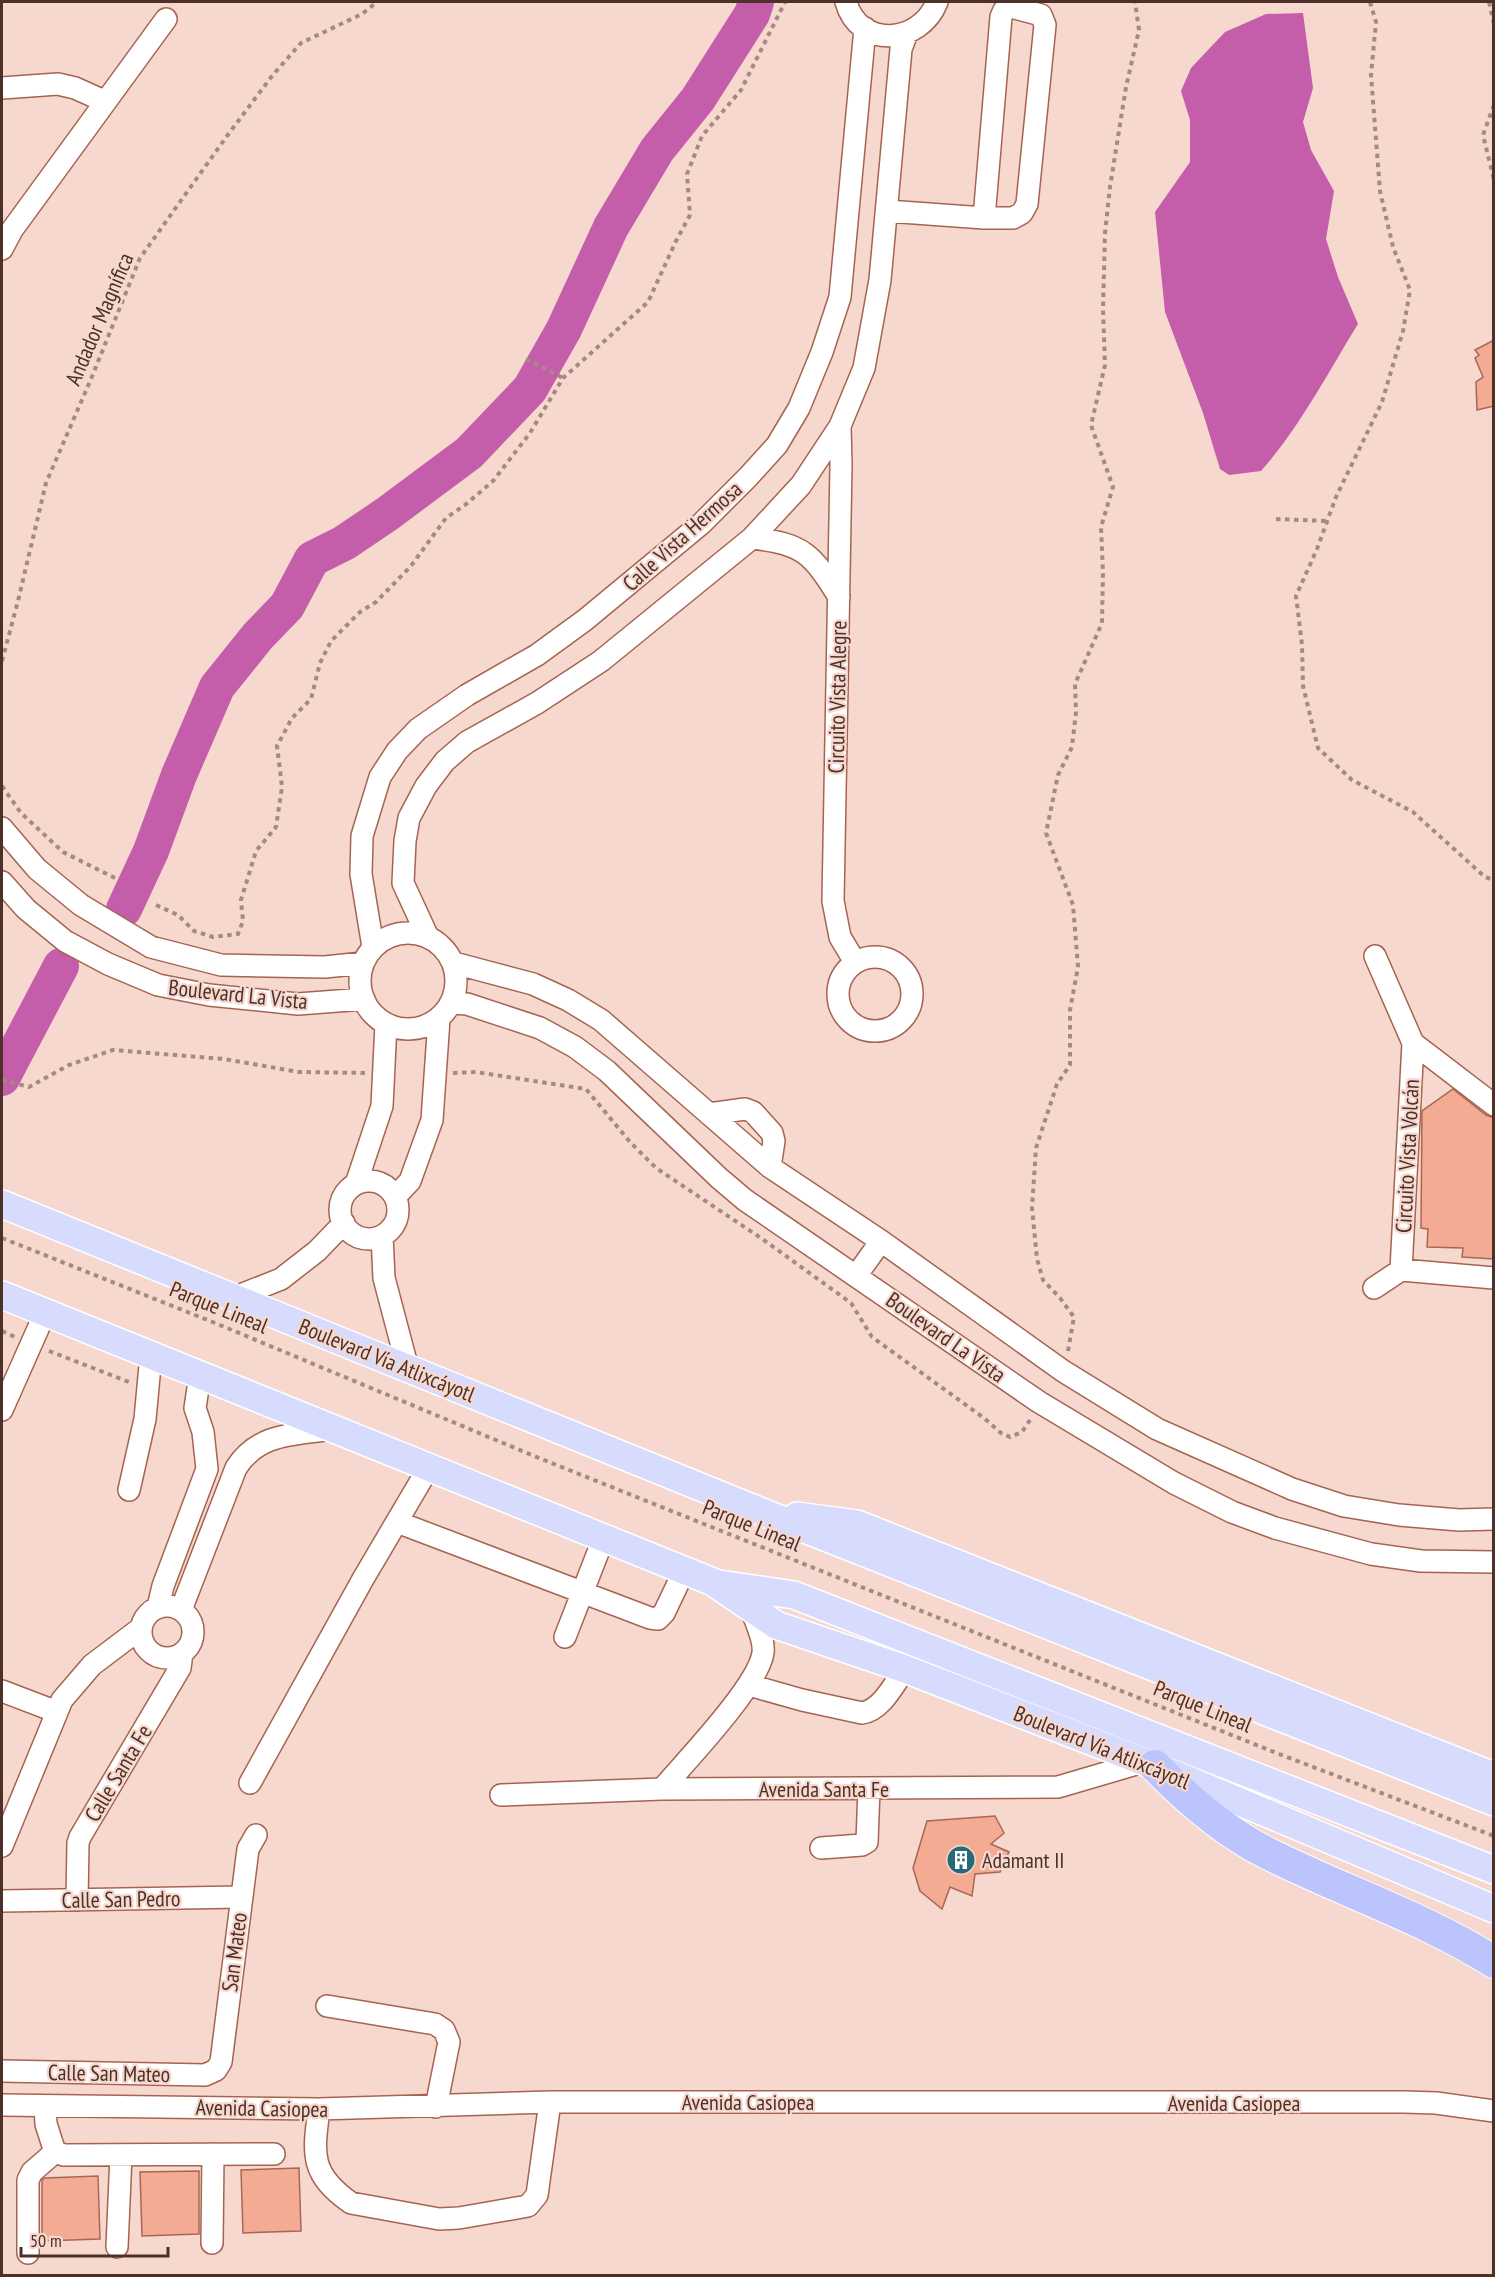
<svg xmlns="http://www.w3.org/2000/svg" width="1495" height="2277" font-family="'PT Sans Narrow',sans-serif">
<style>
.water{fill:#c45eaa}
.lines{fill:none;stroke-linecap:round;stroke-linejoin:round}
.river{stroke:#c45eaa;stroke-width:36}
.building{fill:#f3ab94;stroke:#a96753;stroke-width:1.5}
.minor-casing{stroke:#a6644f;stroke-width:24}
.major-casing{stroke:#fff;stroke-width:30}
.highway-casing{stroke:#fff;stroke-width:34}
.path{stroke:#a6897f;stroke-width:4;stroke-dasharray:4.5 4.5;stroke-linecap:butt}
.minor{stroke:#fff;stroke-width:21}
.major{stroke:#d7dcfe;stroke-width:27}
.highway{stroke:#bcc4fd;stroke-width:32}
.labels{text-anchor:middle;stroke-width:4.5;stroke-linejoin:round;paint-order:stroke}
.street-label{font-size:22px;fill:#4d3027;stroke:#f6d8ce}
.poi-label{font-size:22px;fill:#4d3027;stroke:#f6d8ce;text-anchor:start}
</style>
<rect width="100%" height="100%" fill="#f6d8ce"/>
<path class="water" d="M1303 13 1313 88 1303 122 1311 150 1334 191 1326 239 1338 277 1358 324C1327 374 1300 427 1261 471L1229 475 1220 469 1203 413 1165 312 1155 212 1190 162V120L1181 91 1191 68 1225 32 1266 14Z"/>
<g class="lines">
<path class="river" d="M124 909 151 851 179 775 217 687 258 636 287 606 312 559 344 543 387 514 469 453 530 389 564 329 611 227 657 150 698 99 752 14 756 2
M2 1078 61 966"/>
</g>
<path class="building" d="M1494 340V406L1477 410 1476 382 1483 377 1475 358 1479 355 1475 350Z
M1453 1089 1486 1115 1494 1118V1259L1462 1257 1463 1248 1427 1247 1428 1229 1421 1228 1422 1111Z
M995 1816 1004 1833 991 1844 1009 1852 1000 1872 975 1874 972 1896 950 1887 942 1909 920 1891 913 1868 927 1821Z
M299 2168 301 2231 243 2233 241 2170Z
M199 2171V2234L142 2236 140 2172Z
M98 2176 100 2239 42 2241V2180L45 2178Z"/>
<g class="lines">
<g class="minor-casing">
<path id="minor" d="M846 2C859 49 920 45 937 2
M2 88 58 84 75 88 104 101
M887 211 984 218H1013L1022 213 1027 204 1045 25 1041 15 1011 7 1004 10 1001 17 984 218
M2 249 12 230 166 19
M840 426 841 465 833 901 840 937 855 962
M752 538C804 544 812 554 839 597
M2 828 37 869 81 905 151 947 221 965 325 967 363 963
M2 882 26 909 65 941 108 964 158 985 209 995 298 1004 364 999
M360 981a48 48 0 1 1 96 0a48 48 0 1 1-96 0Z
M427 935 403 883 405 841 409 818 426 786 445 761 467 742 537 703 601 661 752 538 801 485 840 426 864 368 880 280 901 49 907 33
M373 947 361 874 362 836 380 777 397 751 418 729 467 695 537 655 585 620 701 524 748 477 777 445 799 408 822 352 840 297 865 28
M1375 956 1413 1043 1401 1270
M838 994a37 37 0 1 1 74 0a37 37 0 1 1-74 0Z
M454 963 533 984 568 1000 601 1020 770 1167 881 1241 1063 1371 1157 1429 1292 1489 1344 1506 1399 1515 1459 1520 1494 1519
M452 1003 467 1004 540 1028 575 1047 607 1071 719 1178 745 1200 1039 1402 1174 1483 1232 1512 1275 1528 1371 1554 1421 1561 1494 1562
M1413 1043 1494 1105
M709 1114 745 1109 753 1112 772 1133 774 1141 770 1167
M340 1210a29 29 0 1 1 58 0a29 29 0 1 1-58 0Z
M356 1184 382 1106 386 1024
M395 1197 410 1181 432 1120 439 1019
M382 1236 384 1278 408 1369
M856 1276 881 1241
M1374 1288 1401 1270 1494 1278
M233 1298 281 1279 317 1251 344 1223
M2 1410 45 1313
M129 1490 145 1419 151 1355
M397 1522 650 1618 658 1619 664 1613 684 1571
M141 1632a26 26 0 1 1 52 0a26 26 0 1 1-52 0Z
M158 1607 163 1586 207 1469 203 1432 195 1408 200 1375
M181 1610 236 1468C259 1432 295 1435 333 1429
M565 1637 604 1537
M749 1685 802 1700 862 1713C882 1710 894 1684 905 1669
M2 1691 57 1712
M250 1783 363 1579 429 1467
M662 1789C686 1761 758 1686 763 1653 765 1639 755 1622 751 1608
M501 1795 662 1789 1058 1787 1143 1762
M2 1846 62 1700 92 1665 141 1628
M821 1848 862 1845 867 1842 869 1789
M77 1900 78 1843 80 1837 180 1668 182 1653
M2 1901 241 1897
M327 2006 435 2024 444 2030 449 2042 436 2107
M2 2071 205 2075 216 2070 221 2062 248 1849 256 1835
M2 2105 319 2109 550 2102H1404L1436 2103 1494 2111
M45 2106 46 2124 55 2152 64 2155 274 2154
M319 2109C313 2155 310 2174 351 2203L439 2219 459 2218 528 2206 537 2195 550 2102
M212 2243 213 2154
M117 2247 121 2155
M28 2253V2180L32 2172 55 2152"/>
</g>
<g class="major-casing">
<path id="major" d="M2 1204 772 1516 1494 1802
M2 1295 713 1582 776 1625 905 1669 1155 1766 1494 1909
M797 1516 857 1524 1494 1776
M720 1584 794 1595 1494 1870"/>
</g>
<g class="highway-casing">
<path id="highway" d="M1155 1766C1188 1800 1225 1832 1267 1853 1342 1891 1423 1917 1494 1962"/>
</g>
<path class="path" d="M1370 2 1376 22 1371 75 1380 191 1393 247 1410 290 1403 331 1382 402 1336 497 1317 549 1296 596 1302 645 1303 686 1318 748 1352 780 1413 812 1485 877 1494 880
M1489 2 1494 24
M1494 105 1483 135 1494 180
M526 359 563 378
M1276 519 1327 521
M2 661 18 601 46 483 91 379 140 258 227 136 272 76 301 43 362 14 377 2
M2 786 21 813 63 852 115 878
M156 905 178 915 194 931 213 937 238 934 243 921 241 900 256 851 276 827 282 787 277 746 292 718 311 699 320 663 331 641 360 612 376 602 411 566 446 518 465 505 493 481 530 433 563 378 648 302 676 241 690 215 687 174 702 136 741 90 785 2
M453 1073 476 1072 586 1089 630 1142 656 1168 761 1238 851 1303 872 1337 984 1418 1001 1433 1010 1437 1022 1432 1030 1420
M2 1080 29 1087 69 1065 113 1050 224 1059 299 1072 365 1073
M2 1238 215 1323 539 1458 1279 1754 1494 1836
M2 1331 15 1337
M49 1351 129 1382
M1068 1351 1074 1317 1060 1298 1043 1280 1037 1259 1032 1208 1036 1148 1057 1084 1070 1065V1010L1078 967 1073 905 1046 833 1058 775 1072 747 1076 712 1075 684 1102 623 1103 573 1101 527 1113 487 1091 425 1105 365 1103 309 1105 233 1110 187 1126 87 1139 30 1135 2"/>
<use href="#minor" class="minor"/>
<use href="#major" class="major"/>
<use href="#highway" class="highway"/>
</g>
<defs>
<g id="building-disc" transform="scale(1.5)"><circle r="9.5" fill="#25697a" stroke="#f6d8ce"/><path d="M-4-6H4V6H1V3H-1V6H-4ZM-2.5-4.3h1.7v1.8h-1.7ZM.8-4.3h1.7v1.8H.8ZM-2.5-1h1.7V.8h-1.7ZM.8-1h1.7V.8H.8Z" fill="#fff"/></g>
</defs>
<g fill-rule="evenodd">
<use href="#building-disc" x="961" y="1860"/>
</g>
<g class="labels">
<g class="street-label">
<text transform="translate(99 319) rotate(-67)" y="8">Andador Magnífica</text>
<text transform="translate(682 536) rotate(-42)" y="8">Calle Vista Hermosa</text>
<text transform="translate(837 697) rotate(-89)" y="8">Circuito Vista Alegre</text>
<text transform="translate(238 994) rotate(6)" y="8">Boulevard La Vista</text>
<text transform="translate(1407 1156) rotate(-87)" y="8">Circuito Vista Volcán</text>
<text transform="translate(219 1307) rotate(22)" y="8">Parque Lineal</text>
<text transform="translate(946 1337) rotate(35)" y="8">Boulevard La Vista</text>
<text transform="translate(387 1360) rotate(22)" y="8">Boulevard Vía Atlixcáyotl</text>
<text transform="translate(752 1525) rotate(22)" y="8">Parque Lineal</text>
<text transform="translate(1203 1706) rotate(22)" y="8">Parque Lineal</text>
<text transform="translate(1102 1747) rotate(22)" y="8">Boulevard Vía Atlixcáyotl</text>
<text transform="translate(118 1773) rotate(-59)" y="8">Calle Santa Fe</text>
<text x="824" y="1797">Avenida Santa Fe</text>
<text transform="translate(121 1899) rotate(-1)" y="8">Calle San Pedro</text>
<text transform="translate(234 1952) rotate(-83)" y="8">San Mateo</text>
<text transform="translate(109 2073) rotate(1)" y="8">Calle San Mateo</text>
<text x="748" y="2110">Avenida Casiopea</text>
<text x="1234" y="2111">Avenida Casiopea</text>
<text transform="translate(262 2108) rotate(1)" y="8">Avenida Casiopea</text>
</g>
<g class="poi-label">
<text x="982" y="1868">Adamant II</text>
</g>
</g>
<rect width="1495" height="2277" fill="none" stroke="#4d3027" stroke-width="6"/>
<path d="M21 2247v9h147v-9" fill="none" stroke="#4d3027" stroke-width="3"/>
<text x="30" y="2247" font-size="18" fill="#4d3027" stroke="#f6d8ce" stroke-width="4.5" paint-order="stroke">50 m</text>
</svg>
